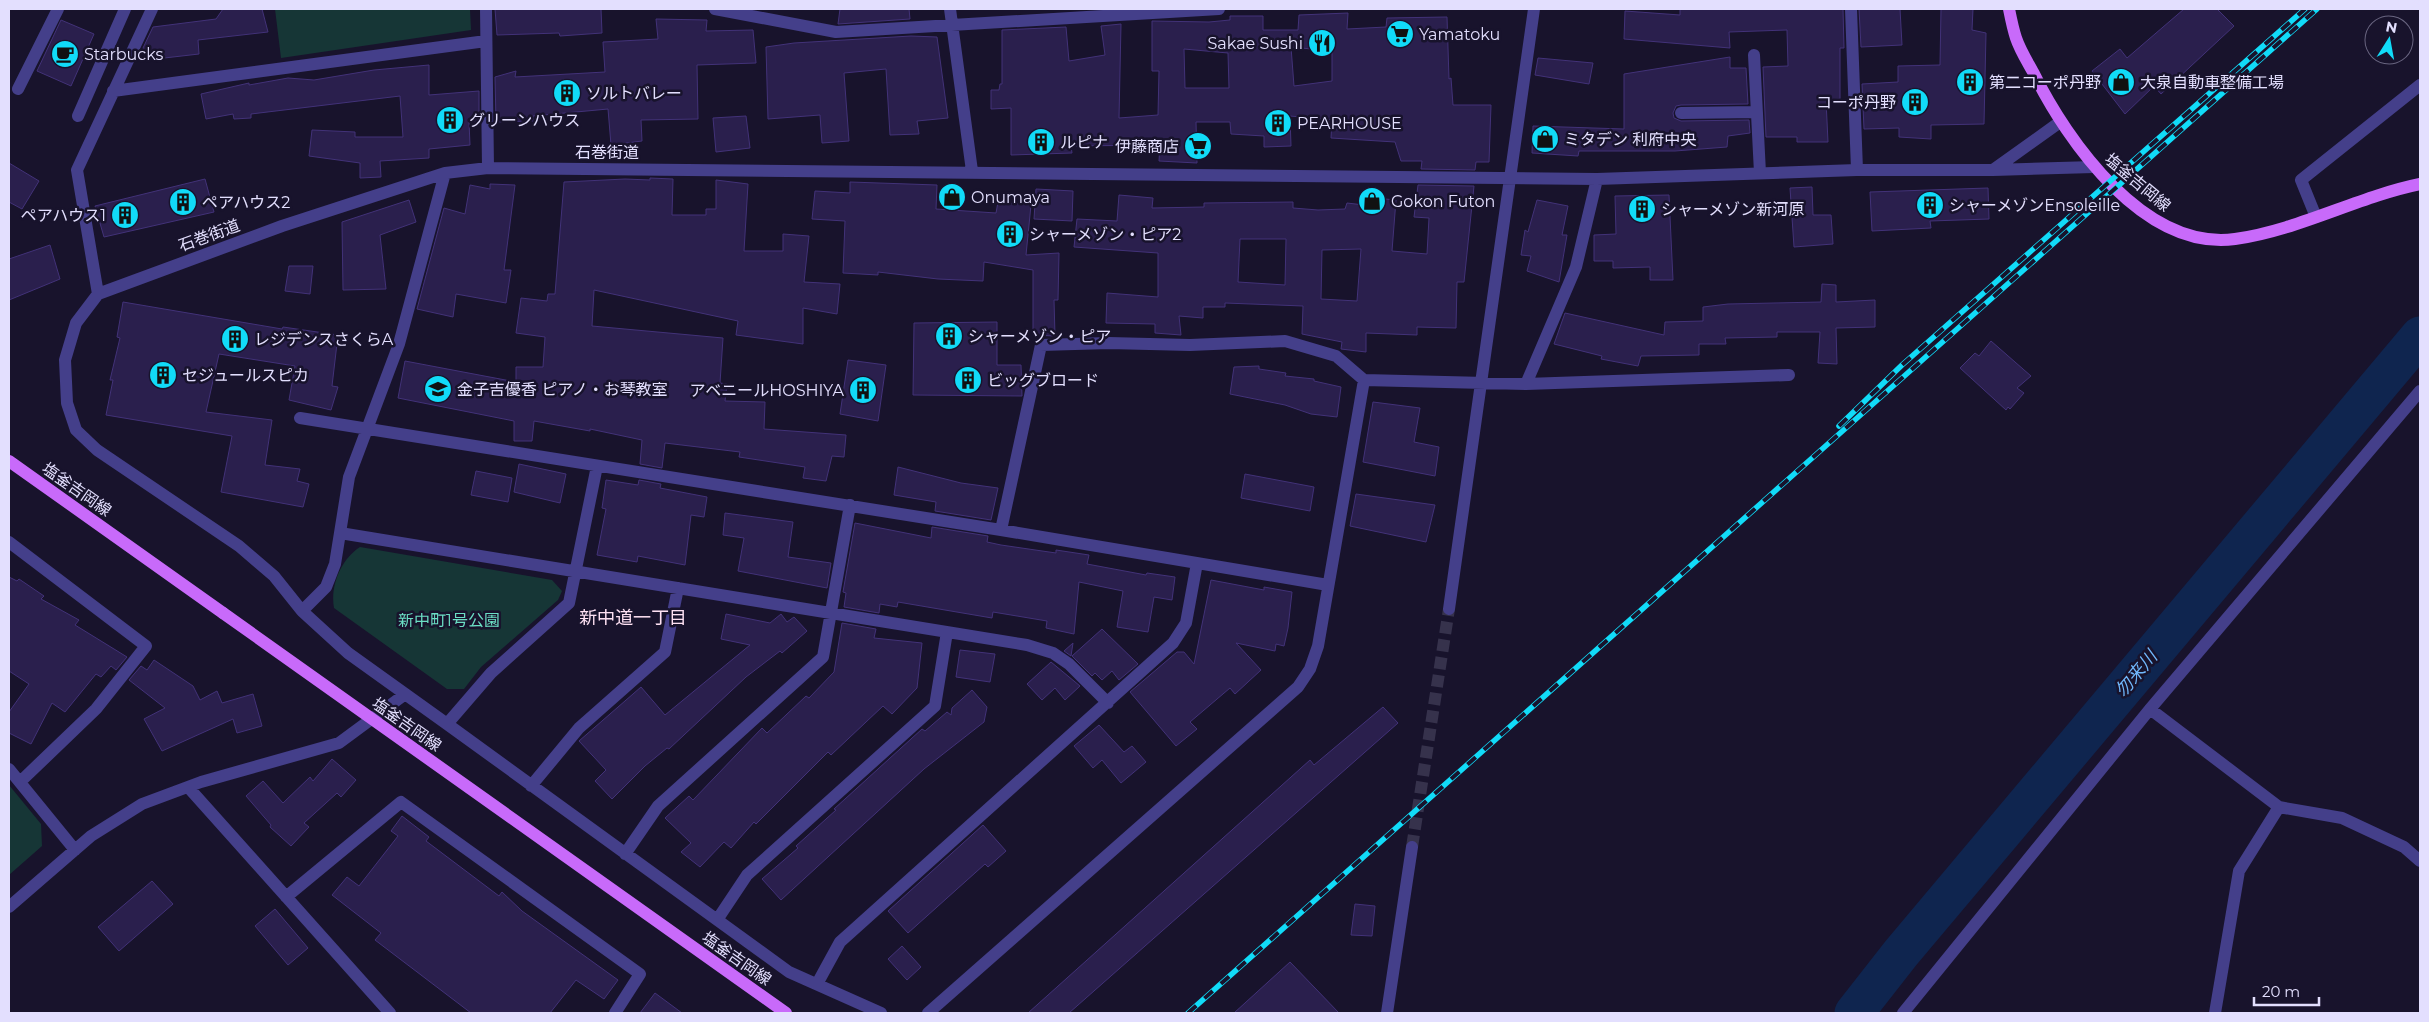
<svg xmlns="http://www.w3.org/2000/svg" width="2429" height="1022" font-family="Montserrat,'Noto Sans JP',sans-serif">
<style>
.green{fill:#163636}
.lines{fill:none;stroke-linecap:round;stroke-linejoin:round}
.river{stroke:#0f254f;stroke-width:39}
.building{fill:#2a1f4d;stroke:#423278;fill-rule:evenodd}
.minor-tunnel{stroke:#36324c;stroke-width:12;stroke-dasharray:12 6;stroke-linecap:butt}
.minor{stroke:#443f8a;stroke-width:12}
.major{stroke:#c86afa;stroke-width:12}
.rail-casing{stroke:#11dbf8;stroke-width:5.5}
.rail{stroke:#18132c;stroke-width:4;stroke-dasharray:11;stroke-linecap:butt}
.major-bridge{stroke:#c86afa;stroke-width:12}
.labels{text-anchor:middle;stroke-width:5;stroke-linejoin:round;paint-order:stroke}
.poi-label{font-size:16px;fill:#e3dffe;stroke:#18132c;text-anchor:start}
.street-label{font-size:16px;fill:#e3dffe;stroke:#18132c}
.park-label{font-size:16px;fill:#6bdec4;stroke:#18132c}
.neighbourhood-label{font-size:18px;fill:#fee1f3;stroke:#18132c}
.water-label{font-size:18px;font-style:italic;fill:#70b7fb;stroke:#18132c}
</style>
<rect width="100%" height="100%" fill="#18132c"/>
<path class="green" d="M275 9H470L471 30 281 58Z
M360 547 552 580 562 591 558 600 481 667 464 689H447L334 608C330 586 341 559 360 547Z
M9 785 41 824 42 846 9 875Z"/>
<g class="lines">
<path class="river" d="M1854 1013 1901 953 2420 336"/>
</g>
<path class="building" d="M223 9H262L268 32 198 40 199 54 147 60 143 48 153 27 216 19Z
M495 9H601L602 33 560 36 559 33 497 35Z
M840 9H909L910 19 838 24Z
M1680 9H1843L1844 48H1840V99L1826 100 1828 142H1797V137H1766L1763 67 1788 66 1787 30 1729 32 1730 48 1624 39 1625 11 1680 15Z
M1859 9H1900L1902 45 1861 47Z
M1941 9H1973L1972 30 1986 33 1984 124 1931 125V139L1899 137V128L1864 129 1862 84 1898 82V66L1940 65Z
M2184 9H2217L2234 26 2161 94 2154 86 2125 114 2092 71 2120 49 2127 58Z
M1348 13 1347 29 1386 27 1387 18 1447 17 1449 79 1451 78 1453 105H1491L1489 162H1476L1475 170 1421 169 1422 161H1401L1395 142 1331 138 1332 120 1290 116 1291 146 1264 147V136L1231 134 1230 122H1196L1197 163 1159 161 1160 145 1071 146 1072 153 1011 155V108L991 109V90H999L1000 84H1002V30L1066 27 1069 61 1105 55 1101 26 1121 24 1119 118 1158 115 1159 71H1152V21L1209 22 1230 20V16H1263V30H1298L1299 15ZM1291 47 1332 51V81L1294 86ZM1184 49 1228 53 1229 88H1185Z
M656 19 707 20 706 31 753 30 756 63 697 65 698 119 641 120 642 141 611 145 608 109 533 116V121L496 122 495 77 516 71 515 77 605 72 603 42 658 39Z
M61 20 94 34 71 86 37 71Z
M911 36 937 37 948 118 917 121 919 134 890 135 886 69 844 73 849 141 822 143 820 115 768 119 766 47 794 43Z
M1730 57V68H1746L1748 104 1681 105 1676 106 1673 113 1674 118 1681 121 1749 120 1750 133 1728 136 1727 147 1675 151H1579L1578 156 1532 153 1533 126 1624 129V74Z
M1538 58 1593 63 1589 84 1535 75Z
M429 65V95L479 91V122H469L470 145 429 149V158L380 161 381 177 360 178V163L309 156 312 130 355 132V137H403L400 96 251 114V118L234 119 233 114 206 119 201 94 249 83V85L288 78 314 80 374 70Z
M746 116 750 148 716 152 713 118Z
M9 163 39 181 22 209 9 202Z
M650 178 673 179 672 215H706V209H716V180L748 184 744 251H783V234L809 236 804 282 840 284 837 314 803 308V344L736 335 738 321 594 290 592 326 723 338 720 383 727 384 725 401 765 402 764 429 846 435 844 457 832 456 826 481 803 478 805 467 739 457 740 452 665 443 662 468 640 464 642 440 590 429V431L534 421 532 441H514V421L398 398 405 361 516 382V367H543L545 337 516 333 521 298 547 301 548 294H555L564 182 625 179 650 180Z
M205 179 214 212 104 237 95 206Z
M850 182 937 185 936 209 996 213 998 202 1031 205 1026 255 1059 253 1058 300H1054L1055 336 1033 335V270L984 262 983 281 938 279 878 272V275L843 273 845 221 812 219 815 191 850 193Z
M490 184 515 185 504 270H511L506 303 456 294 453 317 417 309 444 208 465 214 470 185 490 189Z
M1418 185 1474 186 1464 282H1457L1456 328 1417 327V335L1366 333V352L1341 349 1342 342 1302 334 1303 306 1225 303V307H1203V318L1179 316 1181 335 1155 333V324L1106 323 1107 293 1158 297V253L1074 247 1077 219 1117 221 1119 195 1153 198 1152 208 1204 207V203L1293 202V208L1318 210 1345 209 1347 203 1364 205V197L1396 200 1392 251 1427 254 1429 218 1414 217ZM1240 239H1286L1285 285 1238 282ZM1361 249 1357 301 1321 299 1322 250Z
M1812 187 1813 215H1831L1833 244 1794 247 1790 188Z
M1988 188 1989 219 1930 221 1931 228 1872 231 1870 192Z
M1036 189 1073 191 1072 221 1034 219Z
M1669 195 1673 280H1650V267L1613 268V261H1594V235L1616 234 1615 196Z
M409 200 416 222 380 235 386 289 343 290 342 222Z
M1537 200 1568 206 1562 235H1567L1559 282 1527 271 1531 256 1521 255 1525 230 1528 232Z
M50 245 60 279 9 300V259Z
M289 266H313L310 294 285 291Z
M1822 284 1836 285V302L1875 300V327L1836 328 1837 364 1818 363 1820 332H1777V337L1725 338 1726 344H1699V355L1641 356 1638 366 1601 359 1602 356 1554 344 1565 313 1664 335 1665 322 1703 321V307L1728 304 1821 302Z
M123 302 282 329 283 327 338 335 332 386 338 387 331 410 289 400 295 366 219 354 206 412 272 420 265 465 300 469 297 481 309 484 303 507 221 492 232 436 106 415 113 380H110L120 338 117 337Z
M997 322V365H1021L1022 396 913 395 914 323Z
M1991 341 2031 376 2017 388 2024 393 2010 409 2008 407 2006 410 1960 368 1975 353 1979 356Z
M848 360 886 365 878 421 840 414Z
M1259 366V369L1286 373 1285 376 1314 379V381L1341 387 1337 417 1311 414 1285 405 1230 394 1234 367Z
M1373 402 1420 408 1414 442 1439 447 1435 476 1363 462Z
M519 464 566 474 560 503 514 492Z
M898 467 961 483 998 488 991 520 935 511 936 502 894 495Z
M476 471 512 478 508 502 471 495Z
M1245 474 1314 487 1310 511 1241 498Z
M606 480 638 485 639 480 661 484 660 488 707 497 704 517 691 515 685 565 638 556 637 562 597 555 606 509 602 508Z
M1356 494 1435 505 1426 542 1350 526Z
M725 513 793 522 788 557 831 563 827 588 738 571 744 538 723 535Z
M855 523 931 538 932 527 988 536 987 542 1001 545 1056 553V550L1089 555 1087 564 1146 575 1147 573 1175 577 1172 600 1154 597 1148 632 1117 627 1123 591 1079 582 1074 634 1046 628 1047 621 993 612 992 618 898 602 897 607 880 604 879 613 844 607 846 593 843 592Z
M9 577 17 581 19 579 44 596 41 599 79 620 75 625 127 657 116 670 111 666 101 677 96 674 65 712 52 703 31 744 9 733V712L29 684 9 671Z
M1211 580 1264 590V587L1292 592 1288 628 1284 646 1276 644 1275 651 1236 643 1261 670 1235 694 1230 688 1190 722 1197 729 1176 746 1130 692 1177 652H1184L1194 664Z
M726 614 770 623 781 614 787 622 794 617 807 631 782 653 780 651 746 677 669 749 667 748 645 766 612 799 595 781 606 770 579 741 641 687 665 715 750 645 721 639Z
M842 623 876 629 874 638 922 643 917 688 892 714 883 706 831 755 828 752 756 824 754 822 731 848 724 842 700 867 681 852 691 843 665 818 689 796 693 800 762 728 767 733 806 696 809 698 834 672Z
M1102 629 1138 664 1119 680 1112 671 1102 680 1095 673 1092 676 1072 656Z
M1073 643 1071 656 1064 651Z
M960 650 995 654 990 682 956 677Z
M154 660 193 686 200 700 217 691 222 703 253 694 262 726 237 733 233 719 162 751 144 719 165 708 129 680 141 666 147 670Z
M1051 662 1080 686 1065 700 1055 688 1042 700 1027 684Z
M972 690 987 707 984 722 924 769 781 900 762 879 798 848 796 846 836 810 834 809 922 729 925 731 947 712 951 715 952 708Z
M1383 707 1398 723 1069 1013H1028L1310 760 1314 765Z
M1099 725 1124 752 1132 746 1146 762 1121 783 1102 760 1093 768 1074 746Z
M332 759 356 780 341 797 337 793 304 823 309 827 291 846 270 827 271 825 246 796 263 781 283 803 310 777 313 781Z
M402 816 429 837 426 841 499 896 502 892 522 911 618 980 604 999 576 980 550 1013H471L375 940 381 933 332 895 347 877 359 886 398 836 391 831Z
M983 825 1006 851 988 867 985 864 908 933 888 911Z
M152 881 173 904 119 951 98 927Z
M1355 904 1375 906 1372 936 1351 935Z
M275 909 308 948 288 965 255 926Z
M902 946 921 967 907 980 888 959Z
M1290 962 1339 1013H1234Z
M655 993 682 1013H640Z"/>
<g class="lines">
<path class="minor-tunnel" d="M1412 847 1449 609"/>
<path class="minor" d="M152 9 77 170 98 294 76 323 65 360 67 403 76 430 97 450 239 546 274 576 302 611 348 653 447 724 789 972 881 1013
M486 9 488 168
M715 9 836 32 1219 9
M950 9 972 171
M1851 9 1857 170
M1754 55 1760 173
M18 89 58 9
M113 91 486 41
M1681 113 1757 112
M78 116 125 9
M1993 170 2094 167
M2316 217 2301 180 2420 85
M98 294 282 226 445 173 488 168 1597 179 1857 170H1993L2060 122
M1526 384 1576 267 1597 179
M300 418 1001 530 1328 585
M1001 530 1041 345 1109 343 1190 345 1285 341 1336 356 1364 380 1526 384 1789 375
M340 533 1027 645 1053 653 1069 664 1108 703
M9 542 146 646 96 709 21 781
M1449 609 1534 9
M302 611 326 587 335 564 349 477 399 344 445 173
M2150 709 2279 807 2239 871 2215 1013
M447 724 491 673 569 603 597 466
M9 769 75 850
M531 786 579 728 665 652 678 588
M188 787 390 1013
M2279 807 2342 818 2404 847 2420 861
M625 854 658 806 823 657 850 505
M286 897 401 802 640 974 615 1013
M9 907 91 836 142 804 201 782 339 743 404 695
M717 920 747 875 935 706 947 632
M817 984 840 942 1173 643 1186 623 1197 563
M928 1013 1298 687 1310 669 1318 646 1364 380
M1387 1013 1412 847
M1903 1013 2150 709 2420 391"/>
<path class="major" d="M2009 9C2011 19 2013 29 2016 38 2020 50 2027 61 2033 72 2068 143 2145 251 2235 239 2299 230 2357 197 2420 184
M9 461 223 613"/>
<g class="rail-casing">
<path id="rail" d="M1839 426 1902 365 2305 9
M1188 1013 2317 9"/>
</g>
<use href="#rail" class="rail"/>
<path class="major-bridge" d="M223 613 786 1013"/>
</g>
<defs>
<g id="supermarket-disc" transform="scale(1.4375)"><circle r="9.5" fill="#11dbf8" stroke="#18132c"/><path d="M-6-5.5h2.5l.6 2H6L4.5 2H-2.5L-4.4-4H-6ZM-1.5 3.2a1.3 1.3 0 1 0 .1 0ZM3 3.2a1.3 1.3 0 1 0 .1 0Z" fill="#111"/></g>
<g id="restaurant-disc" transform="scale(1.4375)"><circle r="9.5" fill="#11dbf8" stroke="#18132c"/><path d="M-5-6h1v4h1v-4h1v4h1v-4h1v5L-1.5 .5V6h-2V.5L-5-1ZM5-6V6H3V1.5H1.5Q1.5-4 5-6Z" fill="#111"/></g>
<g id="cafe-disc" transform="scale(1.4375)"><circle r="9.5" fill="#11dbf8" stroke="#18132c"/><path d="M-5.5-4.5H6V0H3Q3 3.5 0 3.5H-2.5Q-5.5 3.5-5.5 0ZM3-3.2v2h1.7v-2ZM-6 4.5H4V6H-6Z" fill="#111"/></g>
<g id="building-disc" transform="scale(1.4375)"><circle r="9.5" fill="#11dbf8" stroke="#18132c"/><path d="M-4-6H4V6H1V3H-1V6H-4ZM-2.5-4.3h1.7v1.8h-1.7ZM.8-4.3h1.7v1.8H.8ZM-2.5-1h1.7V.8h-1.7ZM.8-1h1.7V.8H.8Z" fill="#111"/></g>
<g id="shop-disc" transform="scale(1.4375)"><circle r="9.5" fill="#11dbf8" stroke="#18132c"/><path d="M-5-2.5h2.3a2.7 3.5 0 0 1 5.4 0H5L5.5 6h-11ZM-1.5-2.5h3a1.5 2.3 0 0 0-3 0Z" fill="#111"/></g>
<g id="school-disc" transform="scale(1.4375)"><circle r="9.5" fill="#11dbf8" stroke="#18132c"/><path d="M0-5L7-2L0 1L-7-2ZM-4 1L0 2.5L4 1V4Q0 6-4 4Z" fill="#111"/></g>
</defs>
<g fill-rule="evenodd">
<use href="#supermarket-disc" x="1400" y="34"/>
<use href="#restaurant-disc" x="1322" y="43"/>
<use href="#cafe-disc" x="65" y="54"/>
<use href="#building-disc" x="1970" y="82"/>
<use href="#shop-disc" x="2121" y="82"/>
<use href="#building-disc" x="567" y="93"/>
<use href="#building-disc" x="1915" y="102"/>
<use href="#building-disc" x="450" y="120"/>
<use href="#building-disc" x="1278" y="123"/>
<use href="#shop-disc" x="1545" y="139"/>
<use href="#building-disc" x="1041" y="142"/>
<use href="#supermarket-disc" x="1198" y="146"/>
<use href="#shop-disc" x="952" y="197"/>
<use href="#shop-disc" x="1372" y="201"/>
<use href="#building-disc" x="183" y="202"/>
<use href="#building-disc" x="1930" y="205"/>
<use href="#building-disc" x="1642" y="209"/>
<use href="#building-disc" x="125" y="215"/>
<use href="#building-disc" x="1010" y="234"/>
<use href="#building-disc" x="949" y="336"/>
<use href="#building-disc" x="235" y="339"/>
<use href="#building-disc" x="163" y="375"/>
<use href="#building-disc" x="968" y="380"/>
<use href="#school-disc" x="438" y="389"/>
<use href="#building-disc" x="863" y="390"/>
</g>
<g class="labels">
<g class="poi-label">
<text x="1419" y="40">Yamatoku</text>
<text x="1303" y="49" text-anchor="end">Sakae Sushi</text>
<text x="84" y="60">Starbucks</text>
<text x="1989" y="88">第二コーポ丹野</text>
<text x="2140" y="88">大泉自動車整備工場</text>
<text x="586" y="99">ソルトバレー</text>
<text x="1896" y="108" text-anchor="end">コーポ丹野</text>
<text x="469" y="126">グリーンハウス</text>
<text x="1297" y="129">PEARHOUSE</text>
<text x="1564" y="145">ミタデン 利府中央</text>
<text x="1060" y="148">ルピナ</text>
<text x="1179" y="152" text-anchor="end">伊藤商店</text>
<text x="971" y="203">Onumaya</text>
<text x="1391" y="207">Gokon Futon</text>
<text x="202" y="208">ペアハウス2</text>
<text x="1949" y="211">シャーメゾンEnsoleille</text>
<text x="1661" y="215">シャーメゾン新河原</text>
<text x="106" y="221" text-anchor="end">ペアハウス1</text>
<text x="1029" y="240">シャーメゾン・ピア2</text>
<text x="968" y="342">シャーメゾン・ピア</text>
<text x="254" y="345">レジデンスさくらA</text>
<text x="182" y="381">セジュールスピカ</text>
<text x="987" y="386">ビッグブロード</text>
<text x="457" y="395">金子吉優香 ピアノ・お琴教室</text>
<text x="844" y="396" text-anchor="end">アベニールHOSHIYA</text>
</g>
<g class="street-label">
<text x="607" y="158">石巻街道</text>
<text transform="translate(2138 182) rotate(40)" y="6">塩釜吉岡線</text>
<text transform="translate(209 235) rotate(-20)" y="6">石巻街道</text>
<text transform="translate(77 489) rotate(35)" y="6">塩釜吉岡線</text>
<text transform="translate(407 724) rotate(35)" y="6">塩釜吉岡線</text>
<text transform="translate(737 958) rotate(35)" y="6">塩釜吉岡線</text>
</g>
<g class="park-label">
<text x="449" y="626">新中町1号公園</text>
</g>
<g class="neighbourhood-label">
<text x="633" y="624">新中道一丁目</text>
</g>
<g class="water-label">
<text transform="translate(2136 674) rotate(-50)" y="6">勿来川</text>
</g>
</g>
<rect width="2429" height="1022" fill="none" stroke="#e3dffe" stroke-width="20"/>
<g transform="translate(2389 40) rotate(11)"><circle r="24" fill="#18132c" stroke="#696580"/>
<path d="M0-4L9 19L0 12L-9 19Z" fill="#11dbf8"/>
<text y="-8" font-size="14" font-weight="bold" text-anchor="middle" fill="#e3dffe">N</text>
</g>
<path d="M2254 997v8h65v-8" fill="none" stroke="#e3dffe" stroke-width="2.5"/>
<text x="2262" y="997" font-size="15" fill="#e3dffe" stroke="#18132c" stroke-width="4" paint-order="stroke">20 m</text>
</svg>
